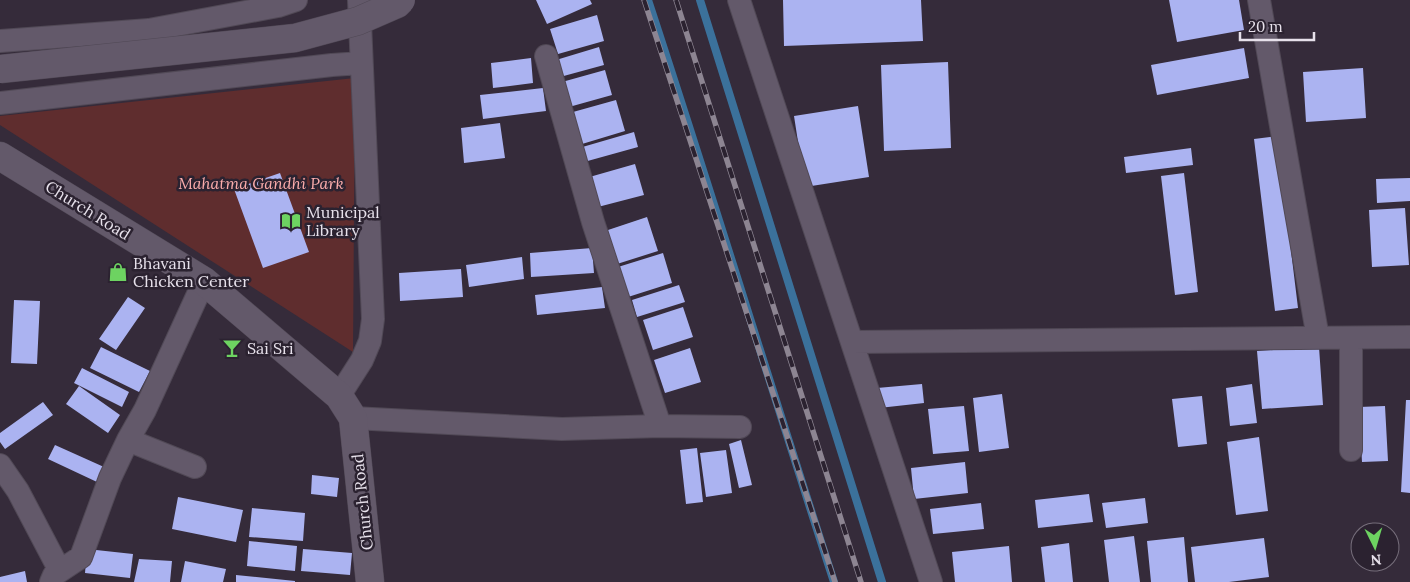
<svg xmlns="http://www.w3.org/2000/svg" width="1410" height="582" font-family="Lora,serif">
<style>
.green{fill:#5f2d2e}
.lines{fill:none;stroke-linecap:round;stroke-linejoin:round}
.stream{stroke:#3b719b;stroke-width:8}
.building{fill:#abb3f1}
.street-casing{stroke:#514956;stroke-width:24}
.secondary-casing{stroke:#514956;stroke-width:29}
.street{stroke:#63596a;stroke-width:22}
.secondary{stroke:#63596a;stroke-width:28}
.rail-casing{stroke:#8d8592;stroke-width:5.5}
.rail{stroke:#2b2230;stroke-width:4;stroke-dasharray:11;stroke-linecap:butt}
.secondary-bridge-casing{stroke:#514956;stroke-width:29;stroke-linecap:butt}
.secondary-bridge{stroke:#63596a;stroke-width:28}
.labels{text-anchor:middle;stroke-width:5;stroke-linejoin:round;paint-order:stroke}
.park-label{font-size:16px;font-style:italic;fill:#fdadac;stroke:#2b2230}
.street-label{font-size:16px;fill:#e7e1eb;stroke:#2b2230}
.poi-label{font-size:16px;fill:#e7e1eb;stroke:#2b2230;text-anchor:start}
</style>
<rect width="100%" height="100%" fill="#352b3a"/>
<path class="green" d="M355 78 353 352 0 125V116Z"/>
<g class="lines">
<path class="stream" d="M648 0C712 194 771 388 834 582
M700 0 882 582"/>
</g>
<path class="building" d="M536 0H590L592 4 547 24Z
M783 0H921L923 41 784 46Z
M1169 0H1239L1244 30 1177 42Z
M597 15 604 41 558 54 550 29Z
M599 47 604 65 560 77 556 60Z
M1244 48 1249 78 1157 95 1151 65Z
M531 58 533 83 493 88 491 63Z
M948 62 951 148 884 151 881 65Z
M1363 68 1366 118 1306 122 1303 72Z
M605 70 612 95 569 107 562 82Z
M543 88 546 111 483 119 480 95Z
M616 100 625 131 582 144 573 112Z
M858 106 869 177 805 187 794 116Z
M500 123 505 158 464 163 461 128Z
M634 132 638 147 584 162 579 148Z
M1277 136 1298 308 1275 311 1254 139Z
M1191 148 1193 165 1126 173 1124 157Z
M635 164 644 195 594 208 586 178Z
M280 173 309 252 263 268 234 189Z
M1184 173 1198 292 1175 295 1161 176Z
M1410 178V201L1377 203 1376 179Z
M1405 208 1409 265 1372 267 1369 210Z
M647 217 658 251 617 264 605 231Z
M592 248 594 273 531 277 530 253Z
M663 253 672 283 628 297 618 267Z
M522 257 524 279 469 287 466 265Z
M461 269 463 297 400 301 399 273Z
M679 285 685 302 637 317 632 300Z
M602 287 605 308 537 315 535 295Z
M128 297 145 308 116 350 99 339Z
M14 300 40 301 37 364 11 363Z
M683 307 693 337 653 350 643 320Z
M101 347 150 371 139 392 90 368Z
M1319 347 1323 405 1262 409 1257 351Z
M690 348 701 382 665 393 654 360Z
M82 368 129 392 122 407 74 383Z
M922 384 924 403 879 408 877 388Z
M1252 384 1257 423 1230 426 1226 388Z
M79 386 120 415 108 433 66 404Z
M1002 394 1009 448 979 452 973 398Z
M1202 396 1207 444 1178 447 1172 399Z
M1406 400H1410V493L1401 492Z
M43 402 53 415 5 449 0 442V433Z
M964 406 969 451 933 454 928 409Z
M1385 406 1388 461 1362 462 1359 407Z
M1259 437 1268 511 1236 515 1227 442Z
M741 440 752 485 739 488 729 444Z
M55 445 104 467 97 482 48 459Z
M697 448 703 502 686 504 680 450Z
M726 450 732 493 706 497 700 453Z
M965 462 968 493 914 499 911 468Z
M312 475 339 478 337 497 311 494Z
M1089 494 1093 522 1038 528 1035 500Z
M178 497 243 510 236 542 172 529Z
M1145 498 1148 523 1106 528 1102 503Z
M981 503 984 529 933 534 930 509Z
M252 508 305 513 303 541 249 537Z
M1134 536 1140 582H1109L1104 540Z
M1184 537 1188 582H1151L1147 541Z
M1264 538 1269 577 1229 582H1195L1191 547Z
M249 541 297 546 295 571 247 566Z
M1069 543 1073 582H1045L1041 547Z
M1009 546 1012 582H955L952 552Z
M87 549 133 554 130 578 85 573Z
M303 549 352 553 350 575 301 571Z
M139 559 172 561 170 582H134Z
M185 561 226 569 223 582H181Z
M25 571 27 582H0V577Z
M236 575 295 581V582H236Z"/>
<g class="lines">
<g class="street-casing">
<path id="street" d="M739 0 931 582
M1259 0 1318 338
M0 41 149 30 278 6 296 0
M546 56 593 222 660 426
M0 103 332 65 361 63
M1351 338V450
M852 342 1410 337
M339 396 362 360 370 341 373 319 359 0
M353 418 562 429 660 426 740 427
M128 440 195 467
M0 465 18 491 60 571
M51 582 54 575 81 557 110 478 128 440 145 410 204 281"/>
</g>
<g class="secondary-casing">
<path id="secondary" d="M0 156 204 281 339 396 353 418 370 582"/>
</g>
<use href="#street" class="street"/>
<use href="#secondary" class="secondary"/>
<g class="rail-casing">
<path id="rail" d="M644 0 835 582
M676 0 861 582"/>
</g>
<use href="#rail" class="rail"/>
<g class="secondary-bridge-casing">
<path id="secondary-bridge" d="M0 69 295 38 358 21 397 4 401 0"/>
</g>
<use href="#secondary-bridge" class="secondary-bridge"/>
</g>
<defs>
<g id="library-bare" transform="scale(1.5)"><path d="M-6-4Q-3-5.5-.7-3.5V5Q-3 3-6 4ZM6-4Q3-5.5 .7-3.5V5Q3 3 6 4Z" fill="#6dd361" stroke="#2b2230" stroke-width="2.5" paint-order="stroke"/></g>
<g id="shop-bare" transform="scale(1.5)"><path d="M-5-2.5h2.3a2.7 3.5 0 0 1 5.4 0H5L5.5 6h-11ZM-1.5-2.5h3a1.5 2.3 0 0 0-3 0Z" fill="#6dd361" stroke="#2b2230" stroke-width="2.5" paint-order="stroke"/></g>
<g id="bar-bare" transform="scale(1.5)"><path d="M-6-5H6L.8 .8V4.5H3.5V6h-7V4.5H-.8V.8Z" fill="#6dd361" stroke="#2b2230" stroke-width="2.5" paint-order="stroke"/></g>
</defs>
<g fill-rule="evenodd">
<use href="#library-bare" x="291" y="221"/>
<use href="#shop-bare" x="118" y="272"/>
<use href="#bar-bare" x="232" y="348"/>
</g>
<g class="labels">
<g class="park-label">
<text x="261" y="189">Mahatma Gandhi Park</text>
</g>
<g class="street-label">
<text transform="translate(88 210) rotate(32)" y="6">Church Road</text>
<text transform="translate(362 502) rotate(-96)" y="6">Church Road</text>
</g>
<g class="poi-label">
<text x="306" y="218">Municipal<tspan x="306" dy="18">Library</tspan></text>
<text x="133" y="269">Bhavani<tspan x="133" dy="18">Chicken Center</tspan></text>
<text x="247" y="354">Sai Sri</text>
</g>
</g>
<g transform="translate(1375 547) rotate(175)"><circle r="24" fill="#2b2230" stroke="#766e7b"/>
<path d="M0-4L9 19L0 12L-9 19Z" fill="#6dd361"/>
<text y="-8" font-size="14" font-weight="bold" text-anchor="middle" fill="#e7e1eb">N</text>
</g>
<path d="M1240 32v8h74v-8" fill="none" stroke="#e7e1eb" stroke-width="2.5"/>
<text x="1248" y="32" font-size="15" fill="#e7e1eb" stroke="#2b2230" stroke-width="4" paint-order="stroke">20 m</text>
</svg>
